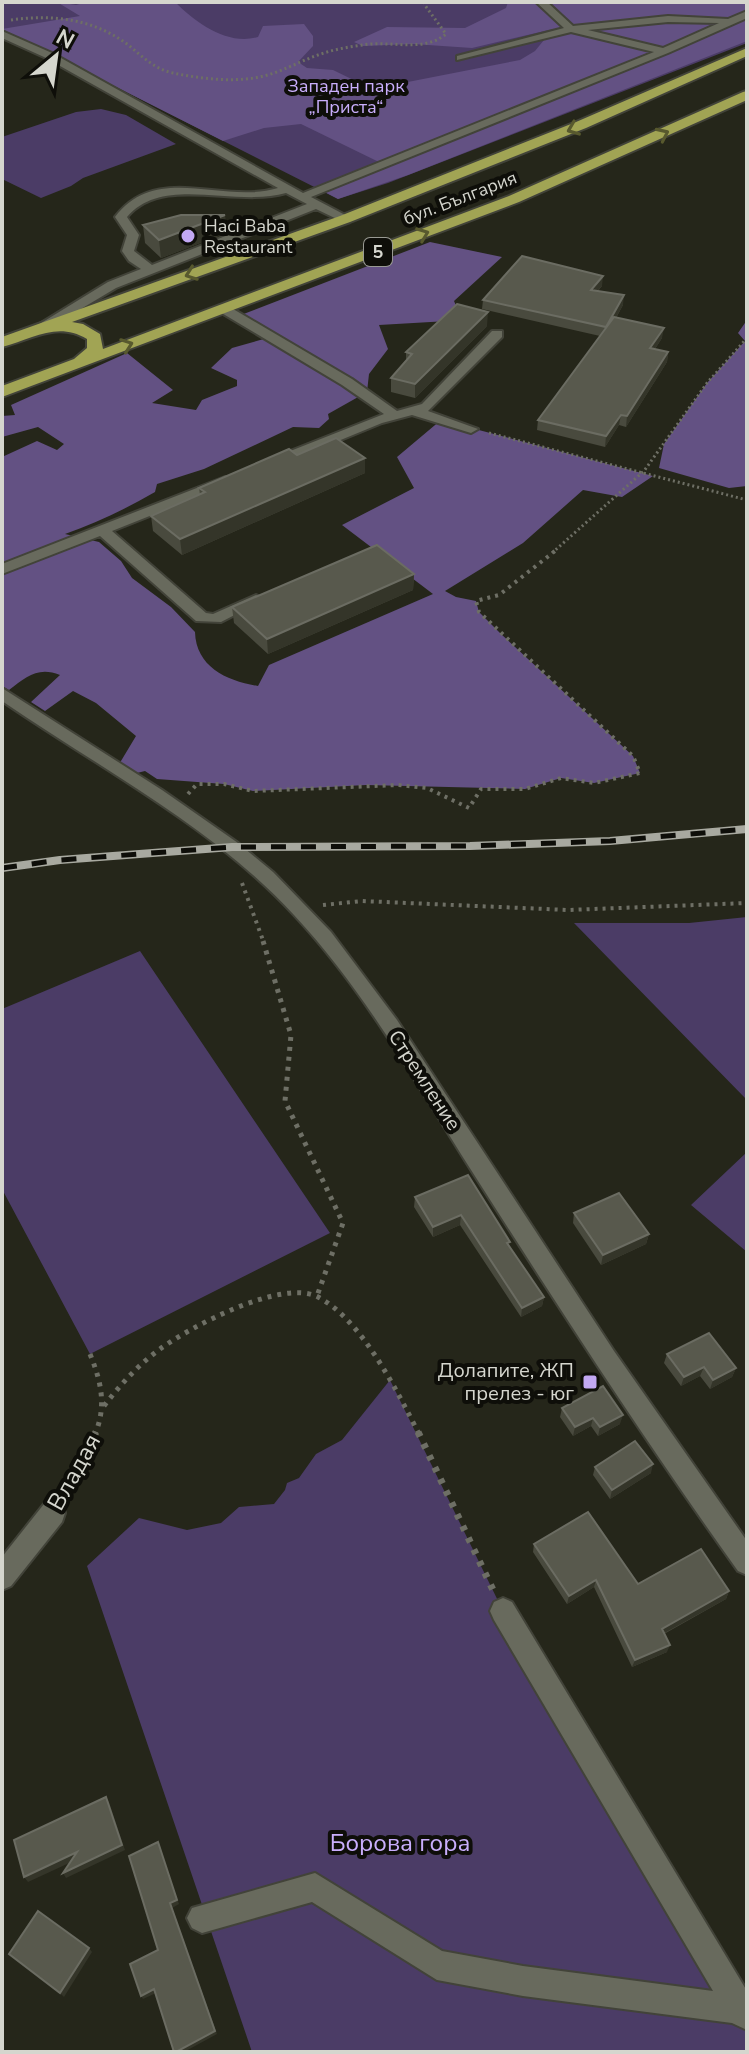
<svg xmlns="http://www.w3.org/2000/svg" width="749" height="2054" font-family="'Nunito Sans',sans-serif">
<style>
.green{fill:#4b3c66}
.forest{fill:#635183}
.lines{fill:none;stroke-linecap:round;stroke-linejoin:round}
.minor-casing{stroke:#424339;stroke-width:4}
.highway-casing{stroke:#424339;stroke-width:4}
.path-far3{stroke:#6e6f65;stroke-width:3;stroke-dasharray:2 3;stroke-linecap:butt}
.path-far2{stroke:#6e6f65;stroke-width:4;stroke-dasharray:3 5;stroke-linecap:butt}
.path-far1{stroke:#6e6f65;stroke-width:5;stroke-dasharray:4 6;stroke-linecap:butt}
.path{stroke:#6e6f65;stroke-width:7;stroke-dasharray:5 8;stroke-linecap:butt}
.minor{fill:#686a5d;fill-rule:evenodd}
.highway{fill:#a1a454;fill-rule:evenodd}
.rail-casing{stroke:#a8a9a0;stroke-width:8}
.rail{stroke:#0e0e09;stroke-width:5;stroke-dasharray:15;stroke-linecap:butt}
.wall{fill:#494a3e}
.shaded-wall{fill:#343529}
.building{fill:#58594d;stroke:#6b6c62;stroke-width:2}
.oneway{stroke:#58592e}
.poi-dot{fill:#c2a8f3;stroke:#0e0e09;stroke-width:3}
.labels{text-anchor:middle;stroke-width:8;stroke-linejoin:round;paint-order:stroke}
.far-park-label{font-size:18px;fill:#c9aefc;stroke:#0e0e09}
.far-street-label{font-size:18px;fill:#d5d6ce;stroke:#0e0e09}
.far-poi-label{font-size:18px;fill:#d5d6ce;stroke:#0e0e09;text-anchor:start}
.shield{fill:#0e0e09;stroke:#999a93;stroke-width:2}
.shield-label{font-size:18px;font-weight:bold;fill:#d5d6ce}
.street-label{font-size:20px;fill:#d5d6ce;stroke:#0e0e09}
.poi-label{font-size:20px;fill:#d5d6ce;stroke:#0e0e09;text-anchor:end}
.near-street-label{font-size:24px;fill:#d5d6ce;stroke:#0e0e09}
.near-park-label{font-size:24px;fill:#c9aefc;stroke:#0e0e09}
</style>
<rect width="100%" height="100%" fill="#25261a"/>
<path class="green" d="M2 2H747V43L388 183 338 199 2 29Z
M101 109 126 115 176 144 83 178 71 186 41 198 2 179V137L76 112Z
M747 917V1100L574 923H689Z
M140 951 330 1233 90 1354 2 1189V1009Z
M747 1152V1252L691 1205Z
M390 1380 503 1611 747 2019V2052H252L87 1566 139 1518 187 1530 221 1523 239 1507 274 1504 285 1490 287 1483 299 1478 316 1454 342 1440Z"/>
<path class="forest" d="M57 2 76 5 87 2H175C196 23 228 46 258 37L263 26 304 24 313 36V46L298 62 307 68 333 70 372 89 520 60 535 51 553 29 472 48 413 44 363 46 354 42 387 27 465 28 506 8 508 2H747V41L408 175 338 199 319 189 381 163 301 124 264 128 223 141 2 29 80 16Z
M430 242 502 257 454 301 458 310 448 321 379 325 388 349 369 374 367 392 328 414 329 419 319 428 293 427 204 469 157 484 155 492C126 509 96 523 65 534L99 542 121 561 132 578 171 607 195 632C196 667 227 681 258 686L269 665 433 594 342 525 414 488 397 457 441 420 653 476 622 497 583 490 523 543 445 591 456 597 476 601 479 612 501 634 633 756 640 773 594 783 561 778 525 789 366 785 253 791 224 784 157 779 145 771 129 775 118 766 136 736 96 703 73 691 45 711 31 702 60 675C38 666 26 677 9 690L2 686V457L37 441 57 450 64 444 38 427 2 437V416L15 415 11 405 127 353 173 390 152 403 196 410 202 400 237 386V380L211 368 232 348 274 336 241 315Z
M747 320V486L729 488 659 468 664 444 707 383 745 341 738 333Z"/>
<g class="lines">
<g class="minor-casing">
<path id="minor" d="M536 2H547L573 26 668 16 728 19 747 11V18L668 53 311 197 349 217V221H341L316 209 116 288 44 331 33 328 108 282 141 269 129 261 122 251 127 235 115 217C157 162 222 205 278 188L44 57 2 38V31L52 53 303 193 654 52 571 32 457 60V56L564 28ZM668 22 719 23 663 48 588 30ZM286 193 307 204 152 265 134 251 139 235 127 217C163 174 235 208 286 193Z
M220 306H228L352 379 397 411 422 404 492 331H502V337L428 411 478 429 471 433 412 415 382 423 275 467H265V461L384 414 342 385 220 312Z
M225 477 230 478V484L112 531 206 613 213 614 256 595 264 600 221 622 196 621 100 536 2 574V564Z
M2 688 162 790 238 843 273 872 331 932 397 1020 614 1351 747 1541V1575L738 1571C645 1441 559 1308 473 1173 417 1085 366 992 294 915 212 826 101 769 2 701Z
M53 1501 62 1504 65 1513 62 1522 11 1586 2 1590V1557L44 1504Z
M503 1598 512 1602 747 1991V2030L732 2023 523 1996 437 1980 312 1902 202 1933 192 1928 187 1918 192 1908 315 1873 442 1951 523 1966 713 1991 494 1620 490 1611 494 1602Z"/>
</g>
<g class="highway-casing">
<path id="highway" d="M747 48V56L586 128 350 222 72 322 83 324 100 334 103 349 509 196 743 92 747 91V100L519 202 2 397V386L74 359 87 348V339C57 321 33 339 2 347V337L340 216 576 122Z"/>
</g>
<path class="path-far3" d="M378 2H432
M11 20C53 14 93 19 127 44 142 56 154 69 173 73 202 79 235 83 264 76 284 71 302 60 321 54 335 49 349 47 363 45 390 40 423 53 446 34L424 4
M489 433 747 500
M552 553 644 471 707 383 747 338"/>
<path class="path-far2" d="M188 794 197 784H224L253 791 398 785 427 788 469 808 481 789H525L561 778 594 783 640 773 633 756 479 612 476 601 499 595 555 551
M242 883 264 943
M323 905 362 901 568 910 747 903"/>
<path class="path-far1" d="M263 941 291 1035 285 1101 343 1223 317 1296
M90 1354C101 1381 107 1406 95 1434
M104 1406C120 1385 138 1365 160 1349 190 1327 282 1278 318 1297 362 1320 397 1391 419 1434"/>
<path class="path" d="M418 1432 494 1592
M64 1491 96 1432"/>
<use href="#minor" class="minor"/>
<use href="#highway" class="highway"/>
<g class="rail-casing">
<path id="rail" d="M2 868 60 860 232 847 470 846 610 841 747 829"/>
</g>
<use href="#rail" class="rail"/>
</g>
<path class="wall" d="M225 215 226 233 161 258 145 243 143 225Z
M602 286 598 291 623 305 616 318 662 338 655 349 668 352 667 362 626 427 619 425 605 447 537 430 538 420 600 336 482 309 483 300Z
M487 326 415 398 391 392V378L406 360V352Z
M297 455 365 473 182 555 153 531 151 516 200 495 199 488Z
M414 574 413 590 268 654 234 623 232 607Z
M468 1175 510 1247 544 1297 542 1306 521 1317 460 1225 433 1237 414 1207 415 1197Z
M574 1213 649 1234 646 1244 601 1265 573 1223Z
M667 1354 736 1368 732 1377 710 1389 700 1376 681 1386 664 1363Z
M562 1408 620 1424 598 1436 591 1426 573 1436 560 1417Z
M595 1467 651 1473 610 1499 593 1475Z
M534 1544 638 1584 729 1591 726 1599 664 1634 667 1652 632 1667 594 1587 567 1604 533 1552Z"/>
<path class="shaded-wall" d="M225 215 226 233 161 258 159 240Z
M603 276 602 286 590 299 591 290Z
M624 295 623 305 605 337 606 327Z
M488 312 487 326 415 398V384Z
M664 328 662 338 649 358 650 348Z
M668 352 667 362 626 427 627 416Z
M621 415 619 425 605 447 606 436Z
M365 458V473L182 555 180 539Z
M414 574 413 590 268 654 267 639Z
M461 1215 460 1225 433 1237V1227Z
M649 1234 646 1244 601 1265 603 1255Z
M544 1297 542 1306 521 1317 522 1308Z
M704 1367 700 1376 681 1386 684 1377Z
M736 1368 732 1377 710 1389 713 1380Z
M623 1415 620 1424 598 1436 600 1427Z
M593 1418 591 1426 573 1436 575 1427Z
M653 1464 651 1473 610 1499 612 1490Z
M596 1580 594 1587 567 1604 569 1596Z
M729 1591 726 1599 659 1636 662 1629Z
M670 1645 667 1652 632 1667 635 1660Z
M106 1797 109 1802 125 1850 66 1878 63 1873 122 1845Z
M158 1842 179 1904 172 1908 217 2034 184 2052H176L170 1903Z
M77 1852 80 1858 28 1882 24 1877Z
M89 1948 92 1952 64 1997 60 1993Z
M154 1989 156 1993 143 1999 141 1996Z"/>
<path class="building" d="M181 215H225L159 240 143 225Z
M522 256 603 276 591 290 624 295 606 327 483 300Z
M457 304 488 312 415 384 391 378 412 354 406 352Z
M614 317 664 328 650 348 668 352 627 416 621 415 606 436 538 420Z
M336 438 365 458 180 539 151 516 205 492 199 488 289 449 297 455Z
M377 545 414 574 267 639 232 607Z
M468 1175 510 1242 507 1243 544 1297 522 1308 461 1215 433 1227 415 1197Z
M619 1193 649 1234 603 1255 574 1213Z
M709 1333 736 1368 713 1380 704 1367 684 1377 667 1354Z
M603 1386 623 1415 600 1427 593 1418 575 1427 562 1408Z
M635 1441 653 1464 612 1490 595 1467Z
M588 1512 638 1584 701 1549 729 1591 662 1629 670 1645 635 1660 596 1580 569 1596 534 1544Z
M106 1797 122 1845 63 1873 77 1852 24 1877 14 1840Z
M158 1842 177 1900 170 1903 215 2031 176 2052H174L154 1989 141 1996 130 1964 158 1950 129 1856Z
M38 1911 89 1948 60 1993 9 1954Z"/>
<defs><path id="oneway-chevron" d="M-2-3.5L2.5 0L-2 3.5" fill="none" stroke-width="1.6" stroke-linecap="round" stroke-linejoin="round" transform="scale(2)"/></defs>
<g class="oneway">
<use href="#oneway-chevron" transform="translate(573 129) rotate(158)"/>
<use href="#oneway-chevron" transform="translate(663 134) rotate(-25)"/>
<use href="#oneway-chevron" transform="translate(423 234) rotate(-21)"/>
<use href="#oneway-chevron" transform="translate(191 274) rotate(160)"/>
<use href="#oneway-chevron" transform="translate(127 345) rotate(-20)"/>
</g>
<g class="poi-dot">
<circle cx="188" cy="236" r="8"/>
<rect x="582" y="1374" width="16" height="16" rx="4"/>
</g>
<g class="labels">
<g class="far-park-label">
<text x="346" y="92">Западен парк<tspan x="346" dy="21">„Приста“</tspan></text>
</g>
<g class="far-street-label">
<text transform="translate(460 198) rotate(-21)" y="6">бул. България</text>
</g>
<g class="far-poi-label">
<text x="204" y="232">Haci Baba<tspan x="204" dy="21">Restaurant</tspan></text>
</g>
<rect class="shield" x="364" y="238" width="28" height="28" rx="6"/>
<g class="shield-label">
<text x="378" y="258">5</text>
</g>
<g class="street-label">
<text transform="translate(425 1080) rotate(57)" y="7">Стремление</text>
</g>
<g class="poi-label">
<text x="574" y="1377">Долапите, ЖП<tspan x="574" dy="23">прелез - юг</tspan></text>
</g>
<g class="near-street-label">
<text transform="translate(74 1472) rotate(-61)" y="8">Владая</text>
</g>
<g class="near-park-label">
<text x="400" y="1851">Борова гора</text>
</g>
</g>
<rect width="749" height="2054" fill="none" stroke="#d5d6ce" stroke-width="8"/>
<g transform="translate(56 56) rotate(29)" stroke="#0e0e09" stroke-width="6" paint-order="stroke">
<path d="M0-6L14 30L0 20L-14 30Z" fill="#d5d6ce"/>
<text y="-12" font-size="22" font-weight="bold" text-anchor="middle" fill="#d5d6ce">N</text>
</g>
</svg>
